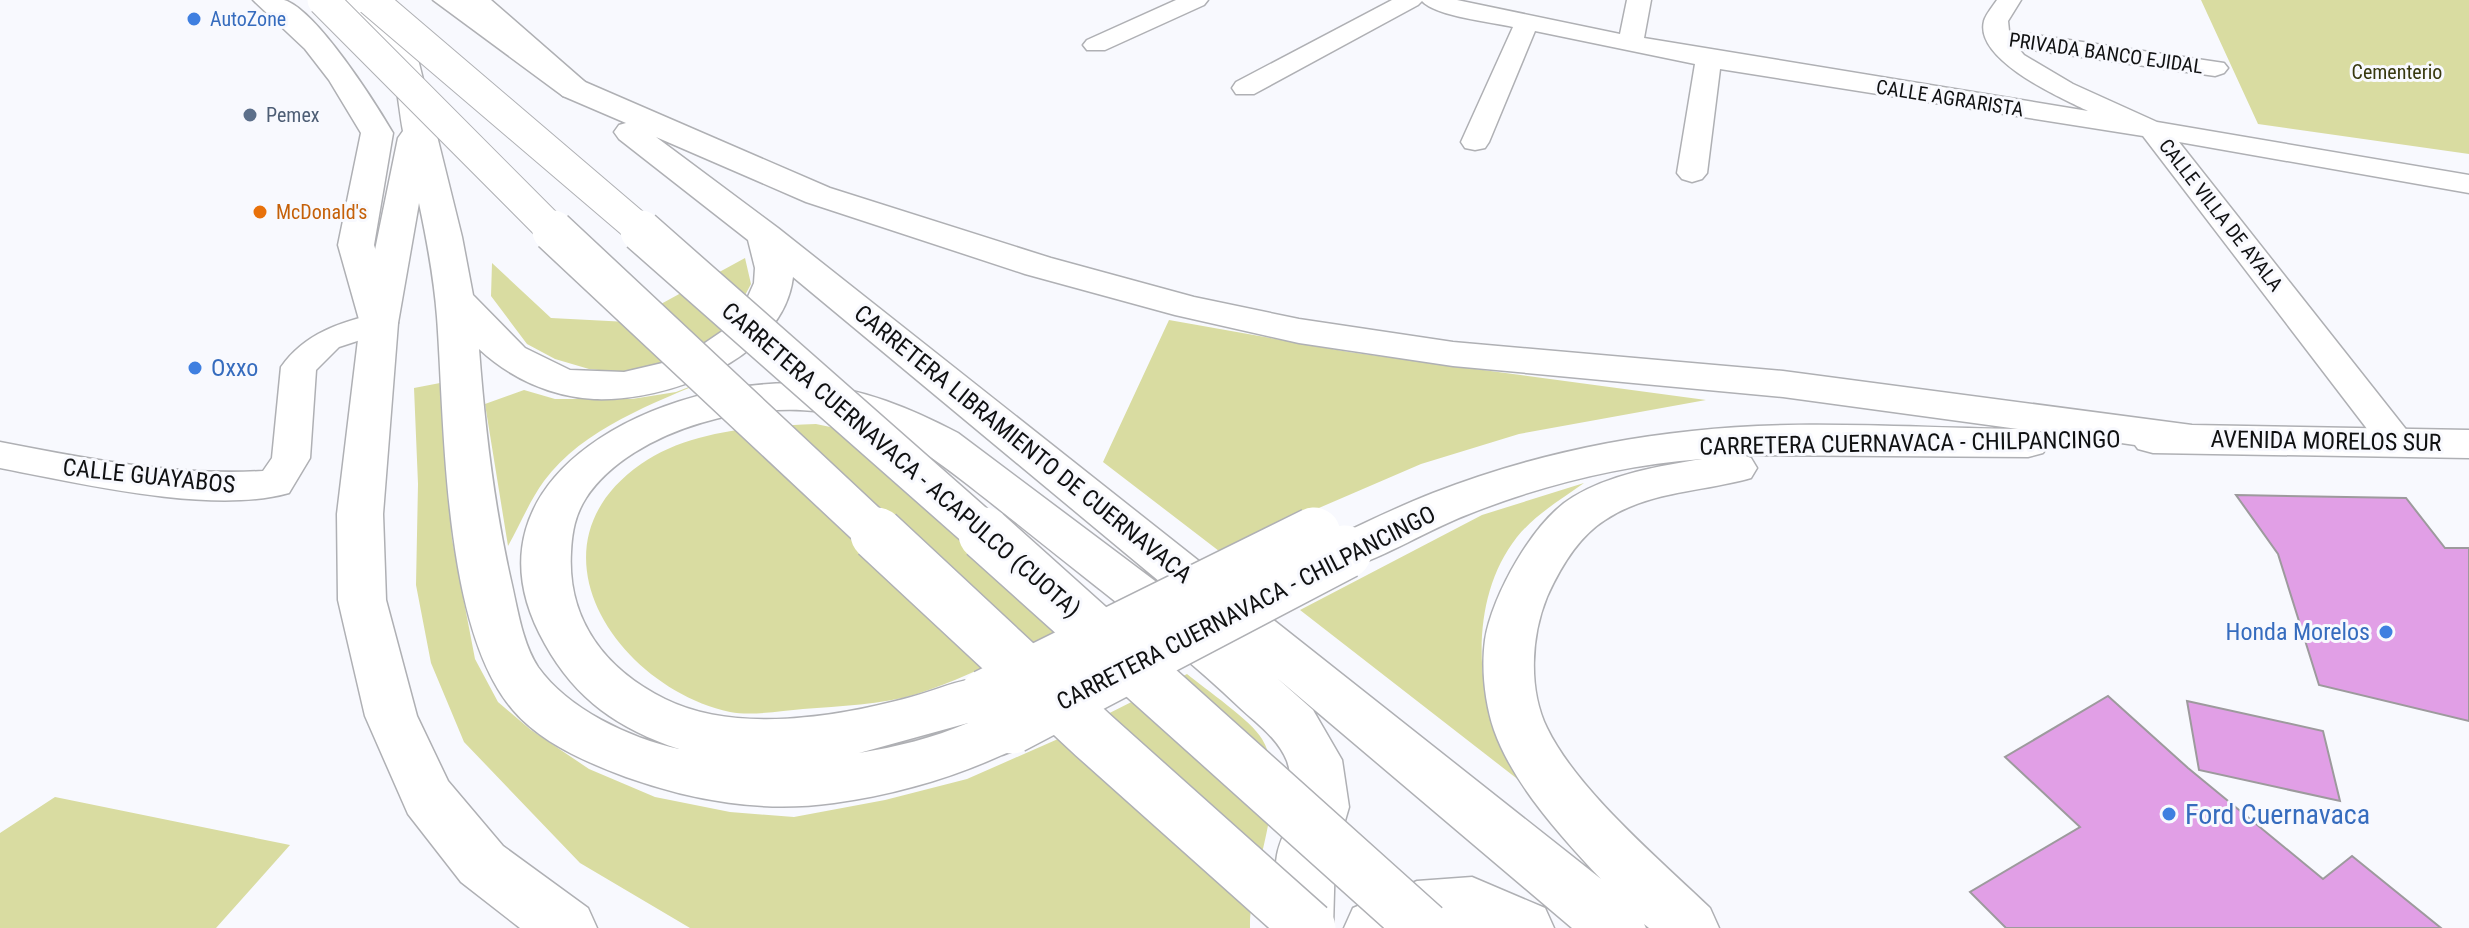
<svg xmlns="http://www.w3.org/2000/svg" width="2469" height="928" font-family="'Roboto Condensed',sans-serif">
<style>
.green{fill:#d9dca1}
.building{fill:#e19fe6;stroke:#9d9a9d;stroke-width:2}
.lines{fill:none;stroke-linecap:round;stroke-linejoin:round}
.minor-casing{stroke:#afb0b4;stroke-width:3}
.tertiary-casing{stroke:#afb0b4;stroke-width:3}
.primary-casing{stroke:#afb0b4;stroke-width:3}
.motorway-casing{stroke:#afb0b4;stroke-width:3}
.minor{fill:#fff;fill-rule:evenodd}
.tertiary{fill:#fff;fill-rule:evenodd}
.primary{fill:#fff;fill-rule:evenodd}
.motorway{fill:#fff;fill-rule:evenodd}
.primary-bridge-far1-casing{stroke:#afb0b4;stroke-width:44;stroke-linecap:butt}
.primary-bridge-casing{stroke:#afb0b4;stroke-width:56;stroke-linecap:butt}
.motorway-bridge-far2-casing{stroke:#afb0b4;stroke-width:33;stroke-linecap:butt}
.motorway-bridge-far1-casing{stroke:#afb0b4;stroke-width:44;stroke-linecap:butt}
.motorway-bridge-casing{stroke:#afb0b4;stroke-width:56;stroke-linecap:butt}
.primary-bridge-far1{stroke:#fff;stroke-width:41}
.primary-bridge{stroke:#fff;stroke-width:53}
.motorway-bridge-far2{stroke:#fff;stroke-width:31}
.motorway-bridge-far1{stroke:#fff;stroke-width:41}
.motorway-bridge{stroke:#fff;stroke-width:53}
.shop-dot{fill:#3f7fe0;stroke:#f8f9fe;stroke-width:3}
.service-dot{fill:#5c6f8a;stroke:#f8f9fe;stroke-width:3}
.food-dot{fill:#e8710a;stroke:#f8f9fe;stroke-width:3}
.labels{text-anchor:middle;stroke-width:6;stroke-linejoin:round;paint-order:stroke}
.far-shop-label{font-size:20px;fill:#366cbe;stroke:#f8f9fe;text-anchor:start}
.far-street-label{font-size:20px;fill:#101112;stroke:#f8f9fe}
.far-park-label{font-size:20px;fill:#37380e;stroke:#f8f9fe}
.far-service-label{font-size:20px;fill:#4e5e75;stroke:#f8f9fe;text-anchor:start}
.far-food-label{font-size:20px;fill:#c56008;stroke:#f8f9fe;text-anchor:start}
.shop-label{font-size:24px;fill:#366cbe;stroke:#f8f9fe;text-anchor:start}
.street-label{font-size:24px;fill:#101112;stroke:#f8f9fe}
.near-shop-label{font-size:28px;fill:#366cbe;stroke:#f8f9fe;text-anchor:start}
</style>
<rect width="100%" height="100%" fill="#f8f9fe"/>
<path class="green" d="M2201 0H2469V154L2258 124Z
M745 258 751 284 728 327 713 340 655 367 617 372 589 369 555 359 527 344 491 296 492 263 551 318 628 322Z
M1169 320 1349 352 1706 400 1519 434 1421 464 1219 551 1103 462Z
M712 378C655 403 583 428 544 481 530 500 520 525 508 546L485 404 524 390 555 399H632L676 392Z
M440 383 452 539 475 659 498 702 531 730 589 769 655 797 730 812 794 817 885 800 967 779 1058 739 1187 674C1205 689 1252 721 1262 739 1292 789 1249 872 1250 928H690L580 863 464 742 431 663 416 585 418 484 414 388Z
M816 424 854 432 1103 606C1042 638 982 673 917 694 881 705 840 706 803 709 781 711 752 716 730 712 617 687 522 547 641 464 689 430 759 426 816 424Z
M1584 483C1560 500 1535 515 1517 537 1477 588 1475 660 1491 719 1497 740 1510 761 1520 781L1300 610 1482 515Z
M55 797 290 845 216 928H0V833Z"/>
<path class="building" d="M2236 495 2406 498 2445 548H2469V721L2319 685 2278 554Z
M2108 696 2188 768 2323 879 2352 856 2441 928H2006L1970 892 2080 827 2005 757Z
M2187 701 2323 731 2340 801 2199 770Z"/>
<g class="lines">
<g class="minor-casing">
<path id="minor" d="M1176 0H1208L1204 5 1105 50H1087L1083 45 1087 40Z
M1392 0H1457L1620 34 1627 0H1651L1644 38 2088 111C2061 98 1974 60 1984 21 1986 14 1993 6 1997 0H2021L2008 21 2009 31 2224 63 2228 68 2224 73 2215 76 2018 48 2024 55 2073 84 2157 122 2469 175V193L2179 142 2416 442 2410 451 2397 454 2384 451 2143 136 1720 69 1707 173 1702 179 1692 182 1682 179 1677 173 1695 64 1535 31 1489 142 1485 148 1475 150 1465 148 1461 142 1513 27C1491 22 1435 16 1422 1L1418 5 1254 94H1236L1232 88 1236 82Z
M379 313 391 316 396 323 391 330 339 347 316 370 310 458 289 493C213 515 78 483 0 468V442C87 459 174 476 263 471L272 458 281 367C305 333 341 322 379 313Z"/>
</g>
<g class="tertiary-casing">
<path id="tertiary" d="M253 0C262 0 276 0 284 0 316 9 376 104 393 133L374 245 398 323 393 331 379 335 365 331 360 323 338 245 361 133 329 80 305 49Z"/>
</g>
<g class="primary-casing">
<path id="primary" d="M335 0H368L380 8 396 22 418 59 462 237 473 295 525 348 570 370 624 372 671 361 699 347 724 330 742 310 754 283 755 268 748 240 619 139 614 132 619 125 626 123 563 96 461 0H491L585 82 830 188 1051 258 1194 297 1299 319 1453 342 1783 371 2192 425 2469 430V458L2153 453 2138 449 2135 445 2038 431 2043 433 2050 443 2043 453 2028 457 1743 455 1751 458 1757 468 1751 478C1702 492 1648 491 1605 520 1578 537 1560 568 1547 597 1531 636 1528 689 1547 728 1577 790 1660 860 1710 908L1719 928H1649L1644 924 1646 928H1572L1277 678 1313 710 1342 760 1349 807 1335 855 1333 928H1273C1274 904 1273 878 1277 855 1280 837 1293 820 1292 801 1292 789 1291 772 1287 761 1278 738 1256 723 1239 707 1194 664 1146 626 1097 587 1063 560 1029 533 995 506 948 469 903 431 843 416 764 395 633 427 586 498 575 515 572 532 571 552 567 620 605 669 665 699 736 734 838 717 911 697 942 689 974 671 1004 681L1012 696 1006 707 1012 705 1031 712 1039 727C1036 732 1034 739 1030 743 1023 748 1010 752 1002 755 949 779 892 795 834 803 762 813 694 801 626 777 586 762 541 743 513 710 442 628 445 422 437 317 434 278 427 241 419 203L398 323 383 514 386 600 417 716 448 781 503 846 588 908 597 928H520L461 882 408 814 365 716 338 600 337 514 360 323 398 138 403 131C397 100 397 58 375 33 363 20 345 14 335 0ZM656 137 806 202 1025 274 1175 315 1299 343 1453 366 1783 397 2018 429C1909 428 1800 419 1692 431 1604 440 1515 461 1433 493 1397 507 1363 524 1328 540L1321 552 1328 564 1345 569C1388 556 1427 530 1469 514 1542 485 1623 465 1702 459 1659 466 1611 474 1573 497 1534 520 1492 595 1485 640 1481 669 1485 703 1494 730 1513 784 1562 838 1601 879L778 228ZM793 277 1195 611 958 433C912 409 862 388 810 384 670 374 448 473 545 644 576 700 619 729 679 749 629 738 568 709 538 667 523 644 518 612 512 585 494 507 485 429 479 349 510 378 551 397 594 399 666 402 783 360 793 277ZM968 723C933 738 896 747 859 753Z
M1472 877 1545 908 1554 928H1344L1353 908 1417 881Z"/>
</g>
<g class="motorway-casing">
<path id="motorway" d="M433 0H465L585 82 589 89 585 96 574 98 563 96Z"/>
</g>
<use href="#minor" class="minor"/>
<use href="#tertiary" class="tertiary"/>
<use href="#primary" class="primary"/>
<use href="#motorway" class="motorway"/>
<g class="primary-bridge-far1-casing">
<path id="primary-bridge-far1" d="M1310 536 1317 532"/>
</g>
<g class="primary-bridge-casing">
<path id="primary-bridge" d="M986 696 1314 534
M1012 727 1345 552"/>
</g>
<g class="motorway-bridge-far2-casing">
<path id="motorway-bridge-far2" d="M323 0 555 233
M371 0 644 233"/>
</g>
<g class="motorway-bridge-far1-casing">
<path id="motorway-bridge-far1" d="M553 231 879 536
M641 231 987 536"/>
</g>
<g class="motorway-bridge-casing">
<path id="motorway-bridge" d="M877 534 1094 736 1309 928
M985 534 1424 928"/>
</g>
<use href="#primary-bridge-far1" class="primary-bridge-far1"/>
<use href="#primary-bridge" class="primary-bridge"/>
<use href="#motorway-bridge-far2" class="motorway-bridge-far2"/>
<use href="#motorway-bridge-far1" class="motorway-bridge-far1"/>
<use href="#motorway-bridge" class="motorway-bridge"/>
</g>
<g class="shop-dot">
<circle cx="194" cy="19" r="8"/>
<circle cx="195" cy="368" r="8"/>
<circle cx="2386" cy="632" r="8"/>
<circle cx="2169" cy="814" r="8"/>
</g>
<circle class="service-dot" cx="250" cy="115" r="8"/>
<circle class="food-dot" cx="260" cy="212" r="8"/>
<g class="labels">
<g class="far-shop-label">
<text x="210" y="26">AutoZone</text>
</g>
<g class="far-street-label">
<text transform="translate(2106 53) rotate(8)" y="7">PRIVADA BANCO EJIDAL</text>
<text transform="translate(1950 98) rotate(9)" y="7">CALLE AGRARISTA</text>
<text transform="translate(2221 215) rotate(52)" y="7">CALLE VILLA DE AYALA</text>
</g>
<g class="far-park-label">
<text x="2397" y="79">Cementerio</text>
</g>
<g class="far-service-label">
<text x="266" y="122">Pemex</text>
</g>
<g class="far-food-label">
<text x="276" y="219">McDonald's</text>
</g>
<g class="shop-label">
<text x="211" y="376">Oxxo</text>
<text x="2370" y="640" text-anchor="end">Honda Morelos</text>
</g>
<g class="street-label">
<text transform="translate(2326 441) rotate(1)" y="8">AVENIDA MORELOS SUR</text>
<text transform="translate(1910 443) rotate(-1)" y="8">CARRETERA CUERNAVACA - CHILPANCINGO</text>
<text transform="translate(1023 444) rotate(39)" y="8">CARRETERA LIBRAMIENTO DE CUERNAVACA</text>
<text transform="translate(901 460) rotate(41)" y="8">CARRETERA CUERNAVACA - ACAPULCO (CUOTA)</text>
<text transform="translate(149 476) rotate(6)" y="8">CALLE GUAYABOS</text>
<text transform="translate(1246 608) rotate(-27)" y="8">CARRETERA CUERNAVACA - CHILPANCINGO</text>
</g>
<g class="near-shop-label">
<text x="2185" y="824">Ford Cuernavaca</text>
</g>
</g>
</svg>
